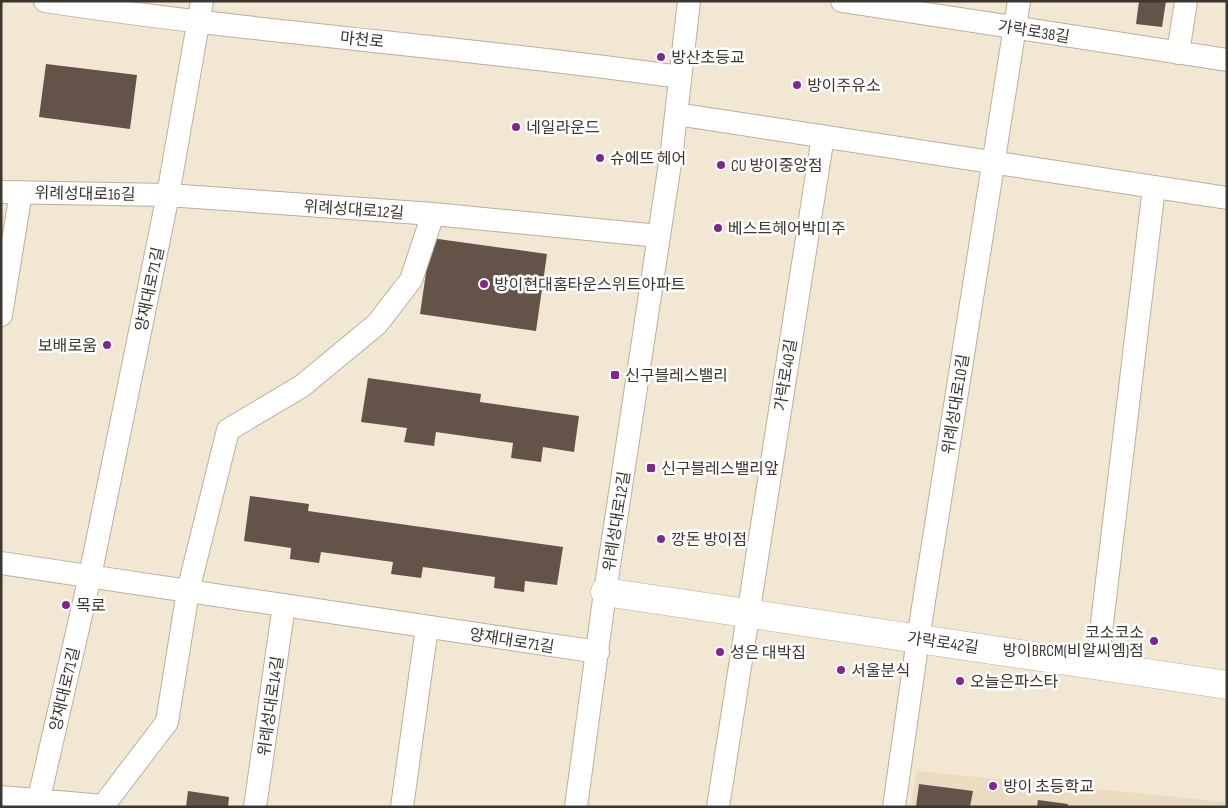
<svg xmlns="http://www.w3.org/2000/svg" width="1228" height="808" font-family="'Sofia Sans Condensed','Noto Sans KR',sans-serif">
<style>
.built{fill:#eadbc1}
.building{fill:#645348}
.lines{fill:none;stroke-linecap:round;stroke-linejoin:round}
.minor-casing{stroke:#baaf9d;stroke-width:24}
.tertiary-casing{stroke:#baaf9d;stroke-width:29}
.minor{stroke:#fff;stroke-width:22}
.tertiary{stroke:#fff;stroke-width:28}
.poi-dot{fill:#83248f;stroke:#fff;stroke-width:2}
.labels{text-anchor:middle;stroke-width:5;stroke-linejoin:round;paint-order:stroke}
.street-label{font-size:16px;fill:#3b372f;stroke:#fff}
.poi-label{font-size:16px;fill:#3b372f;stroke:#fff;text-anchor:start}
</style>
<rect width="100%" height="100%" fill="#f2e7d3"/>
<path class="built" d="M916 771 1227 802V807H911Z"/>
<path class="building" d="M1139 1H1166L1162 27 1136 24Z
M46 64 137 75 130 129 39 117Z
M431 238 547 254 536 331 420 314Z
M368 378 481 394 480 402 579 416 574 452 543 447 541 462 511 458 513 443 436 432 434 446 404 442 407 428 361 422Z
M250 496 309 504 308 511 563 547 557 585 525 581 524 592 494 588 495 577 423 567 421 578 391 574 393 562 321 552 319 563 290 559 291 548 244 541Z
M919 784 973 791 970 807H916Z
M188 791 229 797 228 807H186Z
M1038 800 1068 804V807H1037Z"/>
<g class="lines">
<g class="minor-casing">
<path id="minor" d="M45 1C256 33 469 47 680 77
M842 1 1227 60
M1178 53 1186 1
M676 114 1227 198
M1 192 168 195 433 214 659 236
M1 315 21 192
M1 563 598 652
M1097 665 1154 187
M1 797 103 806 167 722 188 591 228 430 302 386 377 324 411 280 433 214
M37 807 90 576 168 195 202 1
M255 807 284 605
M402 807 427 627
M576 807 605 592 672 150 689 1
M718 807 823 136
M894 807 918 639 1019 1"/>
</g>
<g class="tertiary-casing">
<path id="tertiary" d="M605 592 1227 685"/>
</g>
<use href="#minor" class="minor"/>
<use href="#tertiary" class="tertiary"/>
</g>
<g class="poi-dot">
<circle cx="661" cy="57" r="5"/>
<circle cx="797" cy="85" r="5"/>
<circle cx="516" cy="127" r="5"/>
<circle cx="600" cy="158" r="5"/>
<circle cx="721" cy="165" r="5"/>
<circle cx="718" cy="228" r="5"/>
<circle cx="484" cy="284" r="5"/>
<circle cx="107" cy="345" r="5"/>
<rect x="610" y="370" width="10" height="10" rx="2.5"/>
<rect x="646" y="463" width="10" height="10" rx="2.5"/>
<circle cx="661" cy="539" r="5"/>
<circle cx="66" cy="605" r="5"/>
<circle cx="1154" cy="641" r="5"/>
<circle cx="720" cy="652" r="5"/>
<circle cx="841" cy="670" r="5"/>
<circle cx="960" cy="681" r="5"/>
<circle cx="993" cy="786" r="5"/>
</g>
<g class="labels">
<g class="street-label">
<text transform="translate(1034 31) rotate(9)" y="6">가락로38길</text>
<text transform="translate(362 39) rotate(6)" y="6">마천로</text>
<text transform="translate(85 193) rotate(1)" y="6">위례성대로16길</text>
<text transform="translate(354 209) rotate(4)" y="6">위례성대로12길</text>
<text transform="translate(149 289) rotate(-78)" y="6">양재대로71길</text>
<text transform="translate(785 375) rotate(-81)" y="6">가락로40길</text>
<text transform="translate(955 404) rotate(-81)" y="6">위례성대로10길</text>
<text transform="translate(616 521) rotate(-81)" y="6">위례성대로12길</text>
<text transform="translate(512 640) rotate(9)" y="6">양재대로71길</text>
<text transform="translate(943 642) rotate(8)" y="6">가락로42길</text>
<text transform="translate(64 689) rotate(-77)" y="6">양재대로71길</text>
<text transform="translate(270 706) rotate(-82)" y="6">위례성대로14길</text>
</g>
<g class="poi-label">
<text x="671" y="63">방산초등교</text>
<text x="807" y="91">방이주유소</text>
<text x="526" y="133">네일라운드</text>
<text x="610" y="164">슈에뜨 헤어</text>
<text x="731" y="171">CU 방이중앙점</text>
<text x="728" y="234">베스트헤어박미주</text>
<text x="494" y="290">방이현대홈타운스위트아파트</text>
<text x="97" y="351" text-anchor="end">보배로움</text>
<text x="625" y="381">신구블레스밸리</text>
<text x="661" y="474">신구블레스밸리앞</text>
<text x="671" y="545">깡돈 방이점</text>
<text x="76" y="611">목로</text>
<text x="1144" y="638" text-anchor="end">코소코소<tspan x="1144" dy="18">방이BRCM(비알씨엠)점</tspan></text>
<text x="730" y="658">성은 대박집</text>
<text x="851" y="676">서울분식</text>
<text x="970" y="687">오늘은파스타</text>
<text x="1003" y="792">방이 초등학교</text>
</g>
</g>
<rect width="1228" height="808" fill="none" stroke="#3b372f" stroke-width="5"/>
</svg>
